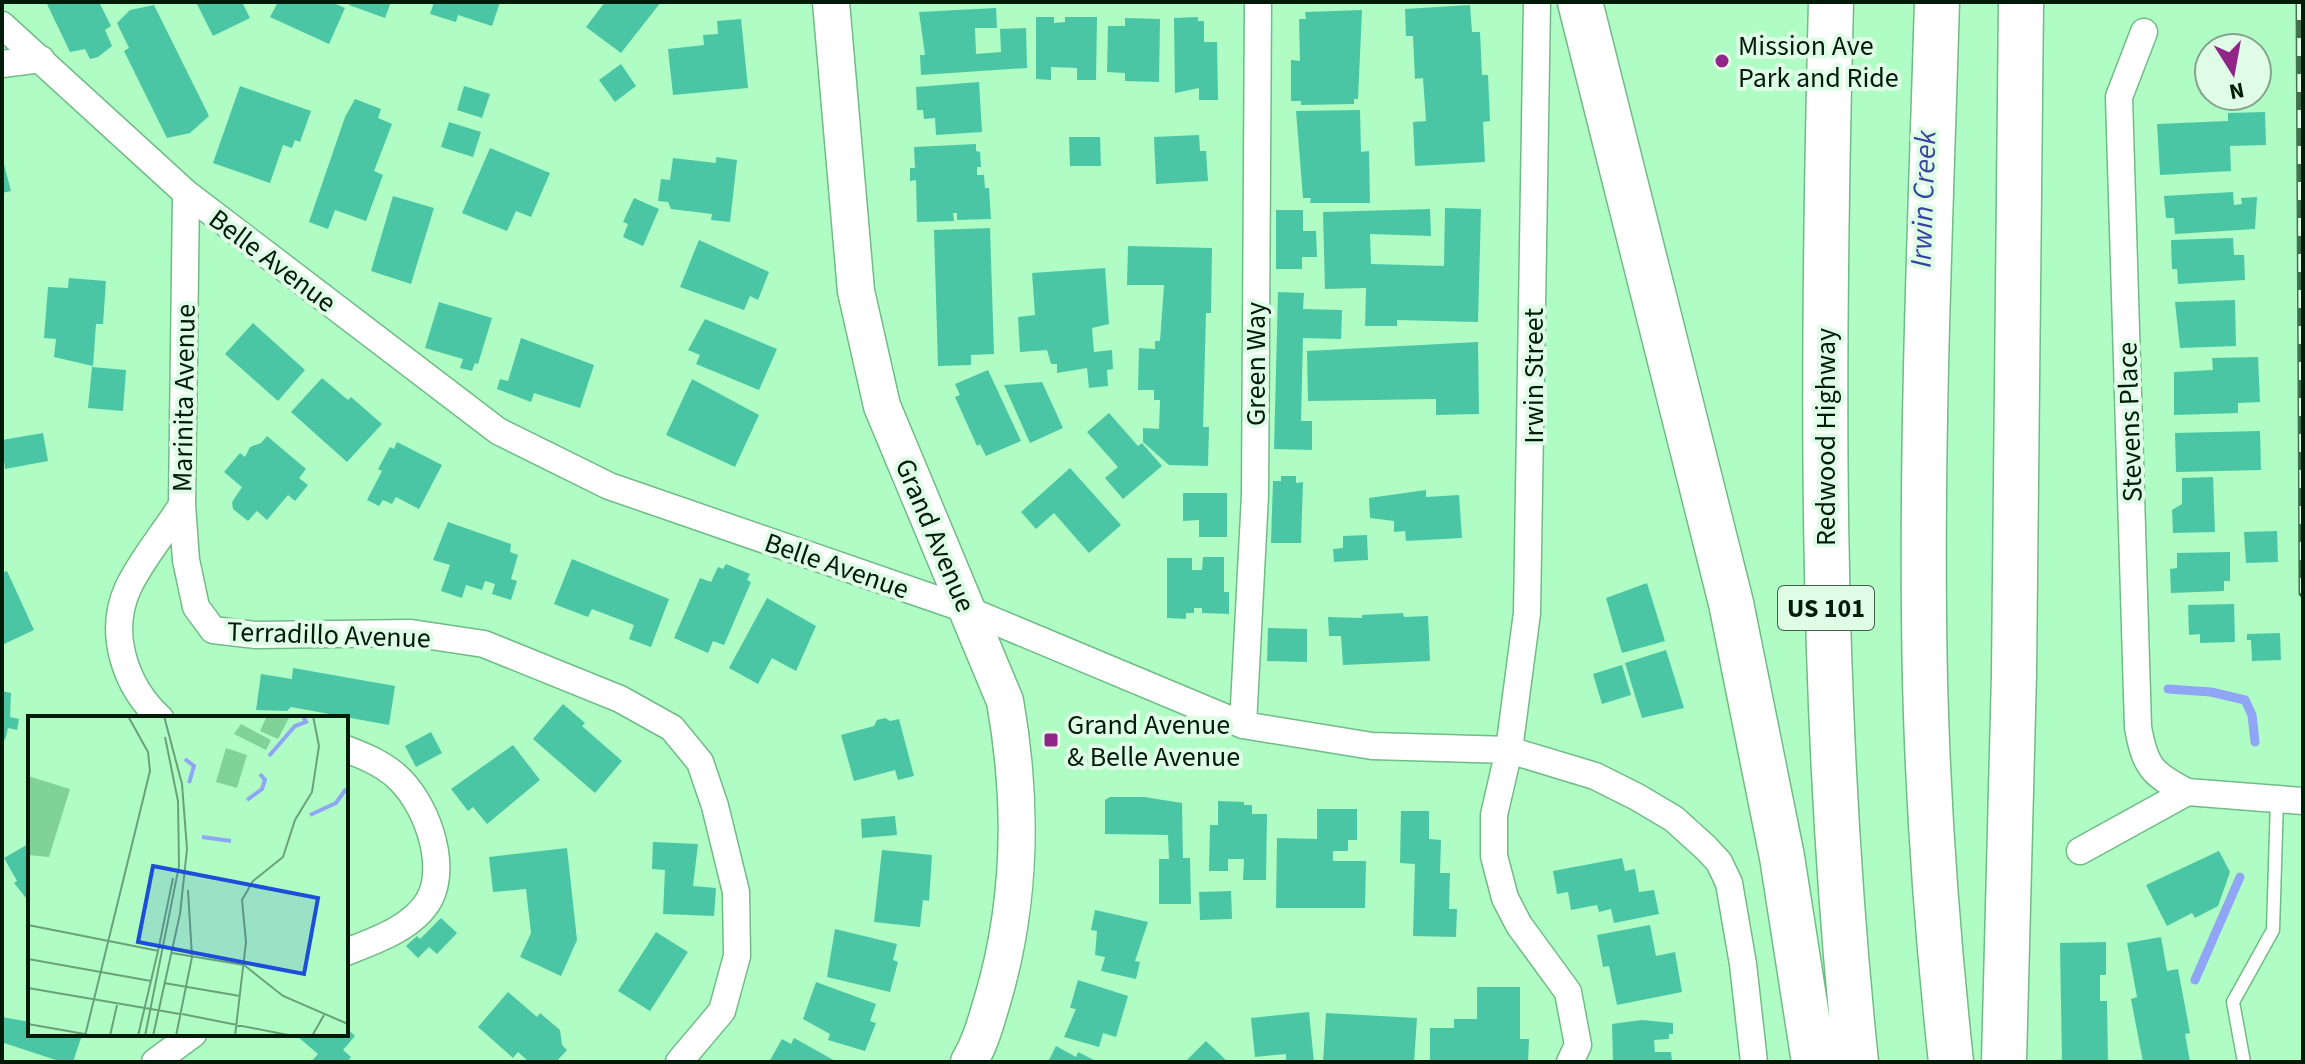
<svg xmlns="http://www.w3.org/2000/svg" width="2305" height="1064" font-family="'Source Sans 3',sans-serif">
<style>
.lines{fill:none;stroke-linecap:round;stroke-linejoin:round}
.stream{stroke:#90a5f6;stroke-width:9}
.building{fill:#4ac6a5}
.lane-casing{stroke:#71bb86;stroke-width:15}
.street-casing{stroke:#71bb86;stroke-width:29}
.secondary-casing{stroke:#71bb86;stroke-width:39}
.highway-casing{stroke:#71bb86;stroke-width:47}
.lane{stroke:#fff;stroke-width:12}
.street{stroke:#fff;stroke-width:26}
.secondary{stroke:#fff;stroke-width:36}
.highway{stroke:#fff;stroke-width:44}
.rail-casing{stroke:#437250;stroke-width:9}
.rail{stroke:#dffde6;stroke-width:6;stroke-dasharray:18;stroke-linecap:butt}
.poi-dot{fill:#922688;stroke:#dffde6;stroke-width:3}
.labels{text-anchor:middle;stroke-width:8;stroke-linejoin:round;paint-order:stroke}
.shield{fill:#dffde6;stroke:#435f4b;stroke-width:2}
.shield-label{font-size:26px;font-weight:bold;fill:#001b08}
.poi-label{font-size:28px;fill:#001b08;stroke:#dffde6;text-anchor:start}
.street-label{font-size:28px;fill:#001b08;stroke:#dffde6}
.water-label{font-size:30px;font-style:italic;fill:#3644a0;stroke:#dffde6}
.inset-river{fill:none;stroke:#90a5f6;stroke-width:4}
.inset-road{fill:none;stroke:#69a279;stroke-width:2}
.view{fill:#1d4ed8;fill-opacity:0.15;stroke:#1d4ed8;stroke-width:4}
.inset-edge{fill:none;stroke:#001b08;stroke-width:4}
</style>
<rect width="100%" height="100%" fill="#affcc4"/>
<g class="lines">
<path class="stream" d="M2168 689 2211 692 2245 700 2252 715 2255 742
M2195 980 2240 877"/>
</g>
<path class="building" d="M46 2H99L111 26 105 30 112 46 98 57 90 59 85 49 70 52Z
M196 2H242L250 18 213 36Z
M278 2H331L345 8 329 44 270 17Z
M350 2H391L385 18 349 5Z
M434 2H500L492 26 458 15 456 22 430 14Z
M605 2H661L621 53 586 27Z
M154 5 209 116 190 133 167 138 124 51 129 48 117 23 130 10Z
M1470 5 1472 32H1480L1482 75H1488L1490 121 1483 122 1485 162 1415 166 1413 122 1426 121 1423 78 1415 79 1413 36H1406L1405 9Z
M996 8 997 28H975L976 54 1001 52 1000 29 1026 28 1027 68 921 75 920 55H925L919 12Z
M1362 10 1358 99H1354V104L1301 105V101H1291V60L1300 61 1299 19H1306L1305 12Z
M1036 17H1054V23L1065 22V17H1097L1096 80H1077V68L1051 67V80L1036 79Z
M1198 17V21H1204V42H1217L1218 100H1199V88L1175 93 1174 18Z
M1125 18 1160 19 1159 82 1125 81V73L1107 72 1108 26H1125Z
M741 19 748 88 673 95 668 49 704 45 703 35 718 34 717 21Z
M621 64 636 86 615 102 599 80Z
M979 82 982 132 936 135 935 118 924 119 923 110H917L916 87Z
M240 86 311 111 300 142 295 140 292 148 283 145 270 183 213 163Z
M464 86 490 94 482 118 457 110Z
M355 99 381 109 378 118 392 124 374 171 383 175 366 221 335 210 328 229 309 222 345 117Z
M1360 110 1361 152 1369 151 1370 203H1310L1311 198H1303L1296 111Z
M2265 112 2266 145 2230 146 2231 171 2160 175 2157 124 2228 121V113Z
M449 122 481 132 473 157 441 147Z
M1199 135 1200 151H1206L1208 181 1156 184 1154 137Z
M1069 137H1100L1101 166H1070Z
M976 144V151L980 152 981 167H977V175H984L985 188H989L991 219 957 220V213H953L954 221 917 222 916 180 910 181V168H915L914 147Z
M490 148 550 173 531 217 516 211 507 231 462 213Z
M2 157 11 191 2 193Z
M716 157 737 160 730 222 711 220 712 214 671 209 668 202 658 201 661 179 670 180 673 158 716 163Z
M2233 192 2234 205 2242 204 2241 198 2257 197 2255 229 2175 234 2174 218H2166L2164 196Z
M393 196 434 208 411 284 371 271Z
M634 198 659 209 643 246 623 237 628 224 623 222Z
M1445 208 1481 209 1478 322 1397 320V326H1365L1366 288 1325 289 1323 212 1430 209 1431 236 1370 234 1371 264 1444 266Z
M1276 210H1303V231H1316L1317 257H1302V269H1276Z
M990 228 994 354 971 355V365L938 366 934 230Z
M2233 238 2234 255H2244L2245 280 2178 284 2177 269H2172L2171 240Z
M699 240 769 272 758 300 750 296 744 310 680 287Z
M1128 246 1212 248 1211 313H1206L1203 427H1209L1208 466 1169 465 1143 442V428L1159 429 1160 400H1154V390H1138L1139 348 1155 349V341H1160L1164 285H1127Z
M1105 268 1109 324 1092 328 1094 352 1112 350 1113 369 1107 370 1108 386 1089 388 1087 368 1057 373V364H1051L1047 350 1020 352 1018 317 1035 315 1032 273Z
M69 278 106 281 103 324H96L93 366 54 357 56 339 44 338 48 287 68 288Z
M1278 292 1304 293 1303 309 1342 310 1341 339 1303 338 1301 421H1312V450L1274 449Z
M2235 300 2236 346 2180 348 2175 302Z
M439 302 492 318 478 364 475 363 472 371 460 368 463 359 425 348Z
M705 319 777 349 759 390 696 364 700 355 688 350Z
M253 323 305 370 278 401 225 354Z
M521 338 594 365 580 408 534 393 531 402 497 389 500 379 508 381Z
M1478 342 1479 414 1436 415V399L1308 401 1307 351Z
M2258 357 2260 402 2238 403V413L2174 415V372L2213 370 2212 358Z
M92 367 126 370 123 411 88 408Z
M988 370 1021 441 986 456 980 444 977 446 955 397 960 395 955 384Z
M322 378 348 400 351 397 382 424 347 462 291 412Z
M692 379 759 415 735 467 666 435Z
M1042 382 1063 428 1030 443 1004 385Z
M1109 413 1138 446 1142 443 1162 466 1123 499 1105 478 1118 467 1087 432Z
M2260 431 2261 470 2176 472 2175 433Z
M43 433 48 461 5 469 2 440Z
M267 436 306 469 299 478 308 485 295 501 288 495 267 520 257 511 248 521 233 509 232 502 242 487 224 472 240 453 245 457 250 447 261 443Z
M397 442 442 465 419 509 396 497 392 504 383 500 379 506 367 500 382 471 378 469 390 447 394 449Z
M1070 468 1121 525 1089 553 1054 513 1036 529 1021 512Z
M1281 476H1296V483L1303 482 1301 543H1271L1273 481H1281Z
M2213 477 2215 532 2173 533 2172 510 2182 504V478Z
M1426 490V497L1459 495 1462 538 1406 541 1405 531 1394 532V521L1370 518 1369 498Z
M1183 493H1227V537H1199V520L1183 521Z
M448 522 511 544 510 552 518 555 511 579 517 581 511 600 492 594 495 584 485 581 482 590 466 585 462 598 441 591 450 565 433 560Z
M2277 531 2278 562 2246 563 2244 532Z
M1367 535 1368 560 1334 562 1333 549 1343 548V536Z
M2230 552V581H2224V591L2171 593 2170 569 2177 568V553Z
M1203 557H1224V592H1229V614L1202 613V608H1194V613H1186V619L1167 618V558H1192V570H1202Z
M572 559 669 599 651 647 629 639 634 625 592 609 588 617 554 604Z
M726 564 750 574 747 580 751 582 724 645 713 641 708 653 674 638 700 578 711 582 718 567 723 569Z
M7 571 34 630 2 645V573Z
M1647 583 1665 641 1622 653 1606 598Z
M767 598 816 626 796 671 772 658 758 684 729 668Z
M2234 604 2235 642 2200 643V634L2189 635 2188 605Z
M1403 613 1404 617 1428 616 1430 661 1343 665 1341 636H1329L1328 617 1362 618V615Z
M1268 628 1307 629V662L1267 661Z
M2280 633 2281 660 2252 661 2251 640H2247V634Z
M1666 650 1684 708 1642 718 1625 663Z
M1622 665 1631 695 1602 704 1593 674Z
M293 668 395 686 389 725 291 707 287 711 256 710 261 674 292 679Z
M2 691 11 693 10 717 19 719 17 730 8 728 5 740 2 739Z
M563 704 585 723 582 726 622 761 595 793 533 739Z
M885 718 890 721 899 719 914 776 898 780 895 770 854 781 841 735 874 726 877 720Z
M431 732 442 753 416 767 405 746Z
M513 745 540 780 487 824 473 807 468 811 451 789Z
M1110 797H1144L1182 803 1183 858H1190L1191 904H1159V859H1169L1168 835 1105 834V800Z
M1218 801 1244 802V805H1252V814H1267L1266 880H1243L1244 859H1228V871H1209L1210 825H1218Z
M1317 809H1357V840H1348V851H1333V861H1366L1365 908H1276L1277 838 1317 839Z
M1401 811H1429V839L1441 840 1440 873H1450L1449 909H1457L1456 937 1413 936 1415 864 1400 863Z
M895 816 897 835 862 838 861 819Z
M653 842 698 844 693 886 716 888 714 916 663 914 665 870 652 869Z
M30 843V903L14 883 17 881 4 858Z
M567 848 577 940 561 976 520 957 531 933 526 889 493 892 489 857Z
M882 850 932 855 929 901 923 900 920 927 874 922Z
M2219 851 2230 872 2218 906 2195 918 2192 913 2167 926 2146 885Z
M1622 858 1625 871 1635 869 1639 892 1654 890 1659 914 1614 923 1611 909 1599 912 1597 905 1571 910 1568 892 1557 894 1553 871Z
M1231 891 1232 919 1200 920 1199 892Z
M1095 910 1148 922 1135 961 1140 962 1136 979 1101 971 1105 957 1095 955 1097 931 1091 930Z
M441 918 457 933 437 954 429 947 418 958 406 946 417 936 420 939Z
M1650 925 1656 956 1675 952 1682 992 1617 1005 1609 966 1603 967 1597 935Z
M835 929 897 944 893 960 898 962 890 992 827 977Z
M656 932 688 952 650 1011 618 991Z
M2161 937 2167 971 2178 969 2190 1033 2185 1034 2190 1062H2143L2131 999 2137 997 2127 943Z
M2106 942V975H2100V1001H2107L2108 1062H2062L2060 943Z
M1078 980 1128 996 1116 1037 1103 1033 1099 1047 1064 1037 1076 1009 1070 1008Z
M816 982 876 1004 870 1021 876 1023 865 1051 828 1040 830 1034 803 1019Z
M1477 987H1520V1039H1529L1528 1062H1430V1028H1454V1019H1477Z
M508 992 537 1017 540 1013 560 1030 562 1045 567 1050 556 1062H529L518 1052 513 1058 478 1027Z
M1309 1012 1314 1062H1286V1054L1255 1057 1251 1018Z
M1326 1013 1417 1018 1414 1062H1323Z
M2 1017 30 1022V1034L82 1035 73 1062H62L4 1043Z
M1642 1020 1673 1023V1034H1669V1039L1654 1040 1655 1052H1671L1672 1062H1613L1612 1024Z
M346 1028 355 1036 343 1050 351 1057 347 1062H311L318 1054 297 1036 346 1034Z
M794 1038 837 1062H769L782 1039 791 1044Z
M1206 1041 1228 1062H1185Z
M1056 1046 1076 1057 1078 1052 1098 1062H1048Z"/>
<g class="lines">
<g class="lane-casing">
<path id="lane" d="M2244 1062 2233 1002 2273 930 2277 800"/>
</g>
<g class="street-casing">
<path id="street" d="M1537 2 1527 613 1509 750 1494 815V856L1505 898 1519 925 1568 992 1578 1045 1570 1062
M2 25 186 193 498 431 609 486 968 610 1243 725 1372 746 1509 750 1595 776 1637 797 1674 819 1706 848 1719 862 1729 883 1743 964 1754 1062
M2144 32 2119 97 2138 727C2145 767 2152 774 2187 792
M2 64 41 59
M186 193 182 505 186 560 196 607 213 630 256 635 411 633 484 644 620 699 672 728 700 762 715 806 736 892 737 956 722 1011 679 1062
M160 718C126 687 107 634 128 588 141 560 165 532 182 505
M1243 725 1255 495 1258 2
M346 749C364 756 381 763 395 775 425 800 449 864 429 900 413 928 374 941 346 952
M2080 851 2187 792 2303 801
M155 1062 193 1034"/>
</g>
<g class="secondary-casing">
<path id="secondary" d="M831 2 856 291 882 406 1005 701C1023 802 1021 907 991 1005 985 1025 980 1044 969 1062"/>
</g>
<g class="highway-casing">
<path id="highway" d="M1580 2 1731 603 1782 857 1814 1062
M1831 2C1822 356 1819 709 1856 1062
M1937 2C1931 206 1922 410 1924 614 1925 763 1935 914 1951 1062
M2004 1062 2014 674 2021 2"/>
</g>
<use href="#lane" class="lane"/>
<use href="#street" class="street"/>
<use href="#secondary" class="secondary"/>
<use href="#highway" class="highway"/>
<g class="rail-casing">
<path id="rail" d="M2300 2 2303 593"/>
</g>
<use href="#rail" class="rail"/>
</g>
<g class="poi-dot">
<circle cx="1722" cy="61" r="8"/>
<rect x="1043" y="732" width="16" height="16" rx="4"/>
</g>
<g class="labels">
<rect class="shield" x="1778" y="586" width="96" height="44" rx="6"/>
<g class="shield-label">
<text x="1826" y="617">US 101</text>
</g>
<g class="poi-label">
<text x="1738" y="55">Mission Ave<tspan x="1738" dy="32">Park and Ride</tspan></text>
<text x="1067" y="734">Grand Avenue<tspan x="1067" dy="32">&amp; Belle Avenue</tspan></text>
</g>
<g class="street-label">
<text transform="translate(273 260) rotate(37)" y="10">Belle Avenue</text>
<text transform="translate(1255 364) rotate(-90)" y="10">Green Way</text>
<text transform="translate(1533 376) rotate(-90)" y="10">Irwin Street</text>
<text transform="translate(183 398) rotate(-89)" y="10">Marinita Avenue</text>
<text transform="translate(2129 422) rotate(-92)" y="10">Stevens Place</text>
<text transform="translate(1825 437) rotate(-90)" y="10">Redwood Highway</text>
<text transform="translate(936 535) rotate(67)" y="10">Grand Avenue</text>
<text transform="translate(837 565) rotate(19)" y="10">Belle Avenue</text>
<text transform="translate(329 634) rotate(2)" y="10">Terradillo Avenue</text>
</g>
<g class="water-label">
<text transform="translate(1923 199) rotate(-88)" y="10">Irwin Creek</text>
</g>
</g>
<g transform="translate(28 716)">
<rect width="320" height="320" fill="#affcc4"/>
<path d="M239 0H262L250 23 232 15ZM213 8 243 24 238 34 206 18ZM198 32 219 39 209 72 188 66ZM0 60 42 73 21 141 0 139Z" fill="#81d298"/>
<path class="inset-river" d="M241 40 267 10 278 6 275 0M157 43 166 50 161 67M219 84 234 73 237 64 232 58M282 99 308 87 318 73M174 121 203 125"/>
<path class="inset-road" d="M160 174 164 241M0 209 131 235M130 235 145 162M144 237 216 249 255 280 320 308M0 243 123 265M136 267 212 280M0 272 152 298M154 298 265 320M0 308 68 320M57 320 122 55 120 36 100 0M82 320 89 289M110 320 130 235M117 320 151 150 150 85 137 21M125 320 152 198 159 133 154 68 136 0M148 320 164 241M207 320 218 226 214 184 225 165 255 141 267 104 284 76 291 30 285 0M284 320 296 299"/>
<path class="view" d="M125 150 290 182 276 258 110 226Z"/>
<rect width="320" height="320" class="inset-edge"/>
</g>
<rect width="2305" height="1064" fill="none" stroke="#001b08" stroke-width="8"/>
<g transform="translate(2233 72) rotate(169)"><circle r="38" fill="#dffde6" stroke="#86a38d" stroke-width="2"/>
<path d="M0-6L14 30L0 20L-14 30Z" fill="#922688"/>
<text y="-12" font-size="22" font-weight="bold" text-anchor="middle" fill="#001b08">N</text>
</g>
</svg>
